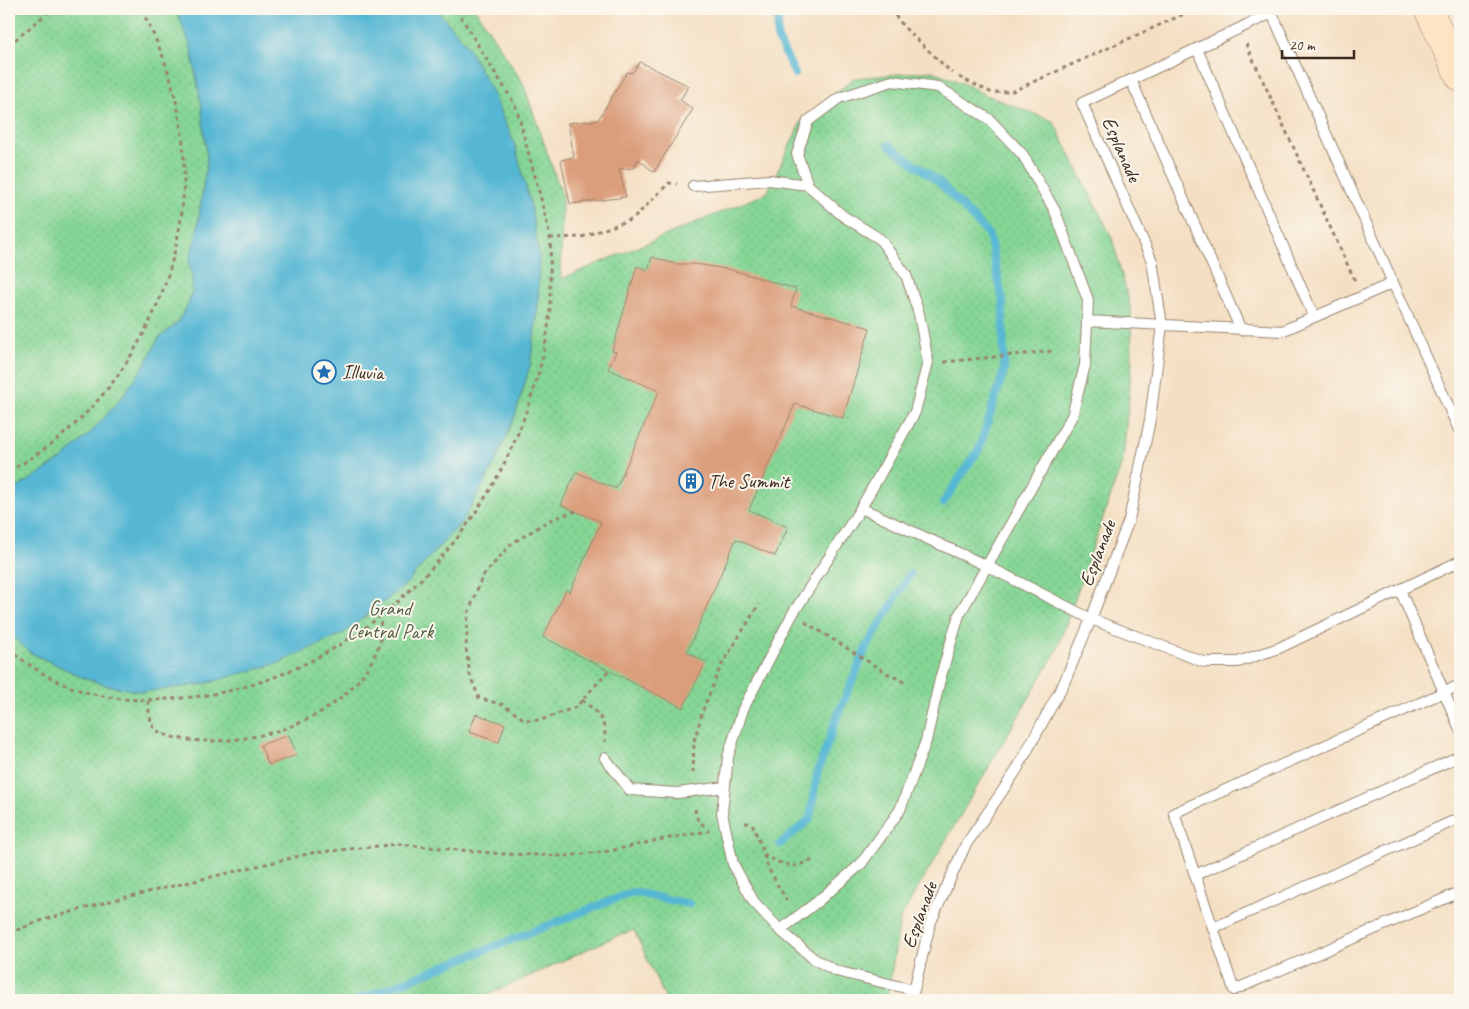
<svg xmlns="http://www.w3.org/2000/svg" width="1469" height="1009" font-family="Caveat,sans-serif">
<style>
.grass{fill:url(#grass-dots);stroke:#60805a}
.water{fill:#56b7d4;stroke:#487079}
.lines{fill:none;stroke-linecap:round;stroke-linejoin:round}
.stream{stroke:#56b7d4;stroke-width:8}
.building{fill:#db9e7c}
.service-casing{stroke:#988470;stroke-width:12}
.secondary-casing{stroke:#988470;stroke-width:29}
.path{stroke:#988470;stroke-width:3;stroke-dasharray:4 4;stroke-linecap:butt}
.service{stroke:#fff;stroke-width:10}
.secondary{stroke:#fee4c5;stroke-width:28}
.labels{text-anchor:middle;stroke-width:4;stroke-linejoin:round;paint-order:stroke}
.street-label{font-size:20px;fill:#3b2a1e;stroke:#fbf7ec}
.poi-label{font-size:20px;fill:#3b2a1e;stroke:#fbf7ec;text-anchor:start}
.park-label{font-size:20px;fill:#515d42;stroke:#fbf7ec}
</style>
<defs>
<pattern id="grass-dots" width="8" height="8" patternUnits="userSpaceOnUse" patternTransform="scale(1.25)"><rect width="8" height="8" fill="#85d595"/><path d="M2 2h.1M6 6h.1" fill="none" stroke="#74b780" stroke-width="1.8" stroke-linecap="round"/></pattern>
</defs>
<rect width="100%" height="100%" fill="#fbf7ec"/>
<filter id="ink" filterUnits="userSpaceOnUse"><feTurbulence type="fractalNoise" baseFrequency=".02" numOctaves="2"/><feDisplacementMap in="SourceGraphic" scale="10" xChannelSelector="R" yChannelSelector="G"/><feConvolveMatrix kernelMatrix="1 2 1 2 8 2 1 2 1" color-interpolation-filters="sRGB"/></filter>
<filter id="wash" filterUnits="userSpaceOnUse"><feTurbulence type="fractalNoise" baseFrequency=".0096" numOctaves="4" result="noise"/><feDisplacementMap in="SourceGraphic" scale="20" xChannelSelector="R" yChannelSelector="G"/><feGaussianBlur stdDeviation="1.12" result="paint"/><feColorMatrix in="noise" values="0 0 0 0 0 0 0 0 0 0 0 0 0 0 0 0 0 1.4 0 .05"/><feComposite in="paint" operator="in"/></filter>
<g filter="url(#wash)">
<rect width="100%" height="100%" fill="#f4dfc3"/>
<path class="grass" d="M9 9H475L523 83 562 195 561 279 767 193 801 122 854 78 933 71 969 86 983 94 1053 121 1112 238 1131 310 1132 362 1123 460 1057 650 900 919 887 1000H666L634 930 614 937 477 1000H9Z"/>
<path class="water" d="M176 9H436L466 44 489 86 515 145 531 207 539 256 538 308 530 366 515 416 494 465 464 519 403 587 344 633 279 663 204 684 143 692 109 686 84 678 29 652 9 633V493L62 459 91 432 119 401 145 364 159 338 177 323 189 303 192 289V275L189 262 197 231 207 160 201 103 191 48Z"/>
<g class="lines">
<path class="stream" d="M779 9 777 37 795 74
M889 145 938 181 989 235 1003 301 1004 371 979 449 943 503
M780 844 810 819 817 774 837 717 866 648 910 574
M358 1000 633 892 689 904"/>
</g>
<g id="blocks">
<path class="building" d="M640 62 689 86 680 100 693 109 654 172 638 159 634 168 619 169 626 197 570 204 561 160 574 157 568 123 598 120 627 72 632 73Z
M652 257 675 264H696L732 270 796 289 791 306 870 328 843 418 795 404 749 510 788 527 775 556 736 539 687 652 706 662 683 708 543 637 566 590 570 592 601 522 561 505 576 472 616 489 659 391 608 369 616 352 612 351 637 266 648 270Z
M476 714 505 724 499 742 469 732Z
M289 735 297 755 269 765 260 745Z"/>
</g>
</g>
<g filter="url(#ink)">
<use href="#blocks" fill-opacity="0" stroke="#988470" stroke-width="1"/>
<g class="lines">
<g class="service-casing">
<path id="service" d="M1270 9 1460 432
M1197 49 1314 317
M1131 80 1241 330
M693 186 769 180 808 185
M1087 321 1282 331 1393 283
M861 508 987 566 1091 619 1204 662H1238L1279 648 1460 561
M1400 590 1460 729
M1460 685 1174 813 1234 990 1460 892
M605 758 630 790 677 793 725 787
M1195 875 1460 756
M1213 928 1460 818
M780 930 817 902 861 864 900 810 926 741 940 679 959 615 1072 416 1085 365 1088 300 1055 211 1023 155 989 119 938 87 892 81 839 98 808 121 797 154 808 185 843 216 880 239 906 275 919 314 928 362 915 412 861 508 792 615 743 709 728 757 722 813 733 864 754 902 780 930 814 959 836 971 914 990
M909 1000 914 990 930 924 965 846 1016 771 1064 683 1091 619 1129 520 1150 420 1162 325 1152 261 1082 103 1272 13"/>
</g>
<g class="secondary-casing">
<path id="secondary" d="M1428 9 1460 77"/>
</g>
<path class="path" d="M539 9H595
M890 9 905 28 952 73
M1246 44 1355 281
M9 45 52 9
M959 77 992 93 1013 91 1195 9
M550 238 582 237 633 219 669 183 677 184
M944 362 1052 351
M9 471C140 402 212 237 174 93 167 63 155 36 141 9
M576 511 550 520 511 544 482 577 468 614 466 648 470 675 479 698 503 705 525 720H541L576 707 609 670
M805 622 885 672 906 683
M9 649C67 698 119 705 192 697 265 689 333 656 389 609 456 552 506 479 532 394 541 367 548 338 550 309 550 298 550 287 550 276 550 264 551 250 550 238 549 229 546 220 544 211 539 190 533 169 527 148 523 135 521 119 515 106 507 90 496 75 487 60 476 43 467 24 455 9
M582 700C599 713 606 720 605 742
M148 701C149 710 149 723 156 730 168 739 194 741 208 741 268 741 338 718 370 664 375 655 380 646 381 636 382 630 380 623 380 617
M693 773 694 741 704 707 721 666 759 604
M695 809C696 817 698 825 708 826
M745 823H752L764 854 777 862 795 866 814 860
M764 855 768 868 787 901
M9 933 43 920 114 900 312 853 398 844 503 854 565 856 610 851 658 840 709 831"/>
<use href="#service" class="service"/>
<use href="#secondary" class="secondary"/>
</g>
</g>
<defs>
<g id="sight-ring" transform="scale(1.25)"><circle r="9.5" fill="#fbf7ec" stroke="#1f6fb2" stroke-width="1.5"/><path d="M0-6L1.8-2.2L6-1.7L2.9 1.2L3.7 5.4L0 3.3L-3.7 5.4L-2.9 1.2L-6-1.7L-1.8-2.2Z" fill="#1f6fb2"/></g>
<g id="building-ring" transform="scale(1.25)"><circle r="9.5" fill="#fbf7ec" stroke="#1f6fb2" stroke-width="1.5"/><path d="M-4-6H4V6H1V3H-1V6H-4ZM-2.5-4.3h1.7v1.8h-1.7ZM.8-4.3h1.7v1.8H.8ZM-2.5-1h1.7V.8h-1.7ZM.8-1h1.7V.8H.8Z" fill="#1f6fb2"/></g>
</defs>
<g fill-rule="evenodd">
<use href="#sight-ring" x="324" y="372"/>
<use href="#building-ring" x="691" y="481"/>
</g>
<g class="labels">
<g class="street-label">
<text transform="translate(1122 149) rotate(66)" y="7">Esplanade</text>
<text transform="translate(1097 553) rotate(-69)" y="7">Esplanade</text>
<text transform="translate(919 915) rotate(-70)" y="7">Esplanade</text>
</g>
<g class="poi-label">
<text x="342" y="379">Illuvia</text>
<text x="708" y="488">The Summit</text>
</g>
<g class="park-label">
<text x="390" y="615">Grand<tspan x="390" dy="23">Central Park</tspan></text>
</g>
</g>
<rect width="1469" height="1009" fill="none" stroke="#fbf7ec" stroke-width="30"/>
<path d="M1282 50v8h72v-8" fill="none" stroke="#3b2a1e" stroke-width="2.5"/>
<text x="1289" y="50" font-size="15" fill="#3b2a1e" stroke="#fbf7ec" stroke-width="4" paint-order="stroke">20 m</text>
</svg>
